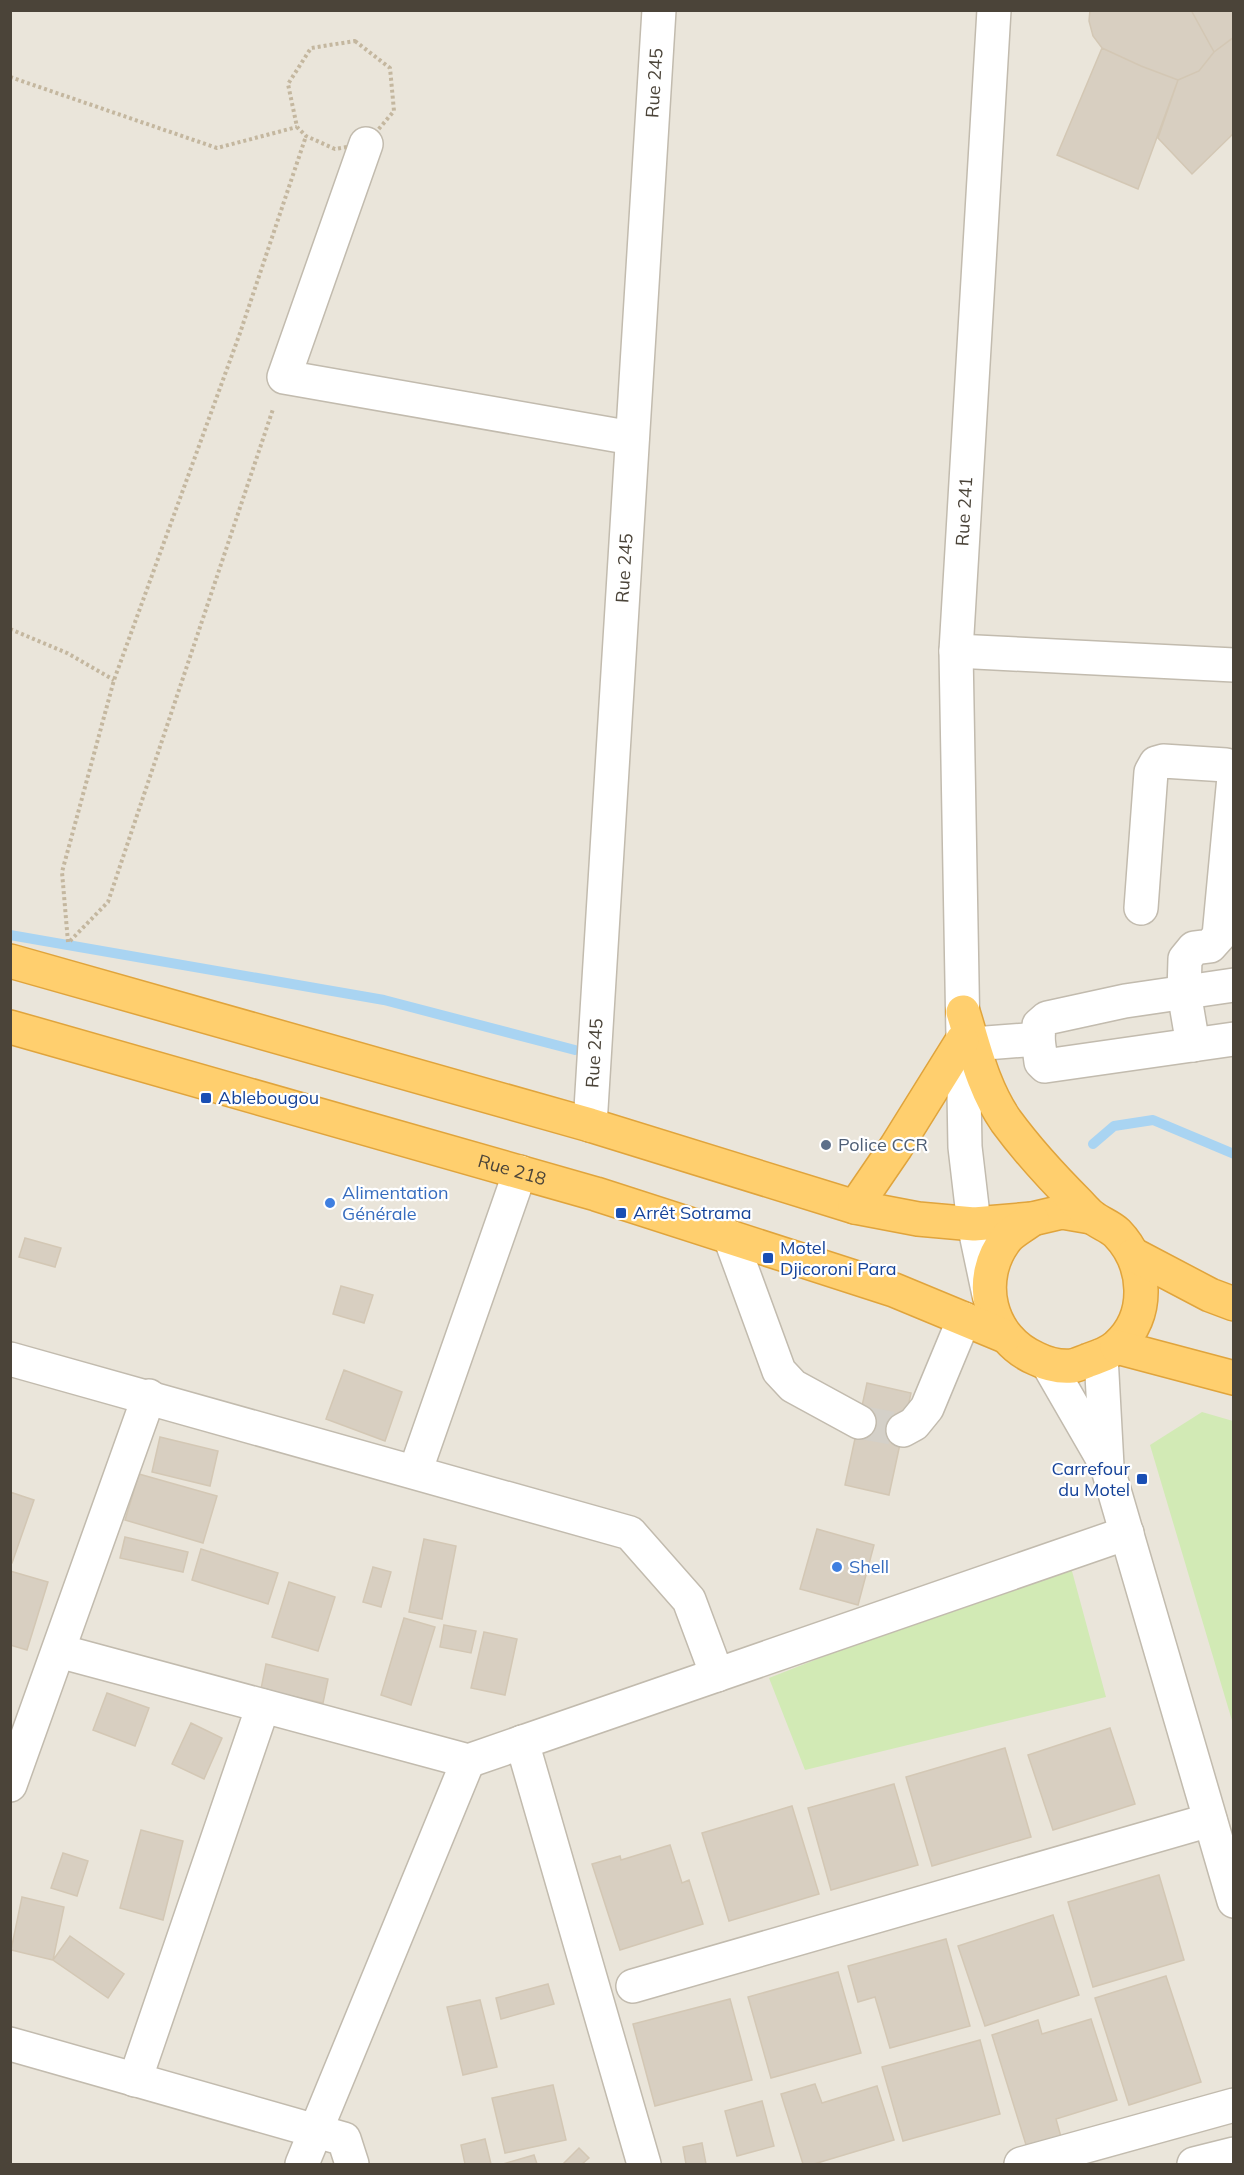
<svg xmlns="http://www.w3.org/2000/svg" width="1244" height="2175" font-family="Mulish,sans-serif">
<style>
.residential{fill:#eae5da}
.green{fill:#d2eab5}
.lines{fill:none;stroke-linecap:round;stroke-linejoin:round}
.stream{stroke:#a9d4f2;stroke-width:10}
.building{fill:#d8cfc1;stroke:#d3c7b4;stroke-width:1.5}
.minor-tunnel{stroke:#d4d0c8;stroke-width:33;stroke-dasharray:33 16;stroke-linecap:butt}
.minor-casing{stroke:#c2bbae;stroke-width:36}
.highway-casing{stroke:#e0a43c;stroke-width:36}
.path{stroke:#c4b79f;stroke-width:4;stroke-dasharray:3 3;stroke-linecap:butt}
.minor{stroke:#fff;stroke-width:33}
.highway{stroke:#ffcf6e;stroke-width:33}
.transit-dot{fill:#1a4fb4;stroke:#fff;stroke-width:2}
.service-dot{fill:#5c6f8a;stroke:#fff;stroke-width:2}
.shop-dot{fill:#3f7fe0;stroke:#fff;stroke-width:2}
.labels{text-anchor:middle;stroke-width:4.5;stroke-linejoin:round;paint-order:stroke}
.street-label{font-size:18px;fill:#4b4439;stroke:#fff}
.transit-label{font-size:18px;fill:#164399;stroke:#fff;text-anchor:start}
.service-label{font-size:18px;fill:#4e5e75;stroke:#fff;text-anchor:start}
.shop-label{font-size:18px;fill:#366cbe;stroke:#fff;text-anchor:start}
</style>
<rect width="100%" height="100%" fill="#f6f3ec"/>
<path class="residential" d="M11 11H1233V2164H11Z"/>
<path class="green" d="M1202 1412 1233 1421V1724L1150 1445Z
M1069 1560 1106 1697 805 1770 769 1678Z"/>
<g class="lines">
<path class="stream" d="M10 935 384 1000 575 1050
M1093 1144 1114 1126 1153 1120 1234 1154"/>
</g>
<path class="building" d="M1090 10H1191L1214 52 1199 71 1178 80 1141 66 1102 48 1093 36 1089 21Z
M1191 10H1234V37L1214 52Z
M1234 37V133L1192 174 1158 138 1178 80 1199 71 1214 52Z
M1102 48 1141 66 1178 80 1138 189 1057 155Z
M25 1238 61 1248 55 1267 19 1257Z
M341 1286 373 1295 364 1323 333 1314Z
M344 1370 402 1392 385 1441 326 1419Z
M867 1383 911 1393 889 1495 845 1485Z
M160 1437 218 1451 210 1486 152 1472Z
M139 1474 217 1496 203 1543 125 1520Z
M10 1492 34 1500 12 1563H10Z
M817 1529 874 1545 858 1605 800 1589Z
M125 1537 188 1552 183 1572 120 1558Z
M424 1539 456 1546 442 1619 409 1612Z
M201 1549 278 1573 268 1604 192 1580Z
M373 1567 391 1572 381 1607 363 1602Z
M10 1571 48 1582 27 1650 10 1645Z
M289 1582 335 1597 318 1651 272 1637Z
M404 1618 435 1627 411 1705 381 1695Z
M444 1625 476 1631 471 1653 440 1647Z
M484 1632 517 1639 505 1695 471 1688Z
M266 1664 328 1679 323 1703 261 1689Z
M107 1693 149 1708 135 1746 93 1730Z
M191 1723 222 1738 204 1779 172 1764Z
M1110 1728 1135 1804 1053 1830 1028 1755Z
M1005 1748 1031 1837 932 1866 906 1777Z
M894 1784 918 1865 831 1890 808 1808Z
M792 1806 819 1894 729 1921 702 1833Z
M141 1830 183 1841 163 1920 120 1908Z
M670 1845 682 1883 689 1880 703 1924 620 1950 592 1864 620 1856 621 1860Z
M63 1853 88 1861 77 1896 51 1888Z
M1159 1875 1184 1960 1093 1987 1068 1902Z
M22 1897 64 1907 53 1960 11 1950Z
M1053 1915 1079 1995 985 2026 958 1946Z
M70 1936 124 1974 108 1998 53 1960Z
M946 1939 970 2026 890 2048 875 1997 858 2002 848 1966Z
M838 1972 861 2053 771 2078 748 1997Z
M1166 1976 1201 2082 1129 2105 1095 1998Z
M548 1984 554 2004 501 2019 496 1998Z
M730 1999 752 2080 655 2106 633 2024Z
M480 2000 497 2067 463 2075 447 2007Z
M1091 2019 1117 2100 1056 2119 1061 2137 1027 2148 992 2035 1038 2020 1042 2034Z
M980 2040 1000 2114 903 2141 882 2067Z
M815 2084 822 2103 877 2086 894 2140 814 2164H803L781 2094Z
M553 2085 566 2140 505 2153 492 2098Z
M762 2101 774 2146 737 2156 725 2111Z
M485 2139 491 2164H465L461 2145Z
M702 2143 706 2164H686L683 2147Z
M579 2148 589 2158 582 2164H563Z
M534 2155 537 2164H503Z"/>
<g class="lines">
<path class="minor-tunnel" d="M859 1422 903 1430"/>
<g class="minor-casing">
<g id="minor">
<path d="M366 144 284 377 632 438"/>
<path d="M956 651 1234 665"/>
<path d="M1141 908 1151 772 1156 763 1163 761 1226 765 1231 768 1234 774"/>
<path d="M1038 1039 1041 1062 1045 1066 1234 1039"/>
<path d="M973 1044 1038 1039 1039 1025 1047 1018 1125 1001 1234 985"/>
<path d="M1193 1045 1184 992 1185 959 1194 948 1210 946 1219 936 1234 777"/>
<path id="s1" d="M590 1125 659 10"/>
<path d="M730 1237 779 1371 793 1386 859 1422"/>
<path id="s2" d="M989 1295 974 1224 965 1147 956 651 994 10"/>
<path d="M1101 1356 1107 1466 1234 1901"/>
<path d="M10 1359 630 1533 689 1600 717 1675"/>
<path d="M1048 1364 1104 1461"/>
<path d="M903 1430 914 1424 927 1408 964 1319"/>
<path d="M415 1472 520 1172"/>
<path d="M59 1651 468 1761 1127 1533"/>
<path d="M522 1742 644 2164"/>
<path d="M10 1785 149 1396"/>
<path d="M633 1986 1210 1820"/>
<path d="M10 2044 344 2139 352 2164"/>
<path d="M135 2080 263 1706"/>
<path d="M302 2164 468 1761"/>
<path d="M1021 2164 1234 2105"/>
<path d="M1194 2164 1234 2154"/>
</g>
</g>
<g class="highway-casing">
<g id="highway">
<path d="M10 961 590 1125 855 1207 918 1219 974 1224 1032 1219 1062 1212 1091 1217"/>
<path d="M963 1012C975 1050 983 1088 1006 1121 1028 1151 1052 1177 1078 1203 1082 1207 1086 1212 1091 1216 1099 1223 1110 1226 1117 1233 1147 1264 1151 1316 1117 1346 1110 1353 1098 1357 1089 1360 1084 1362 1077 1365 1072 1366 1060 1367 1047 1364 1037 1359 989 1339 974 1279 1007 1238 1013 1231 1025 1225 1032 1219"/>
<path id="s3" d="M10 1027 596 1194 894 1290 1005 1336"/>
<path d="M855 1207 896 1147 962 1041"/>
<path d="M1134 1255 1210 1295 1234 1304"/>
<path d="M1117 1347 1234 1378"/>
</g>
</g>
<path class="path" d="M355 41 390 68 394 111 366 144 335 149 306 136 297 127 288 84 311 48Z
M10 77 217 148 297 127
M10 629 67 653 114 680
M70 941 108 902 273 409
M68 942 62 872 114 680 240 333 306 136"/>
<use href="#minor" class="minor"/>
<use href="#highway" class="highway"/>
</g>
<g class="transit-dot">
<rect x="200" y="1092" width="12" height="12" rx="3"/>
<rect x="615" y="1207" width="12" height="12" rx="3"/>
<rect x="762" y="1252" width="12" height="12" rx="3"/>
<rect x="1136" y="1473" width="12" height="12" rx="3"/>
</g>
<circle class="service-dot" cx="826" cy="1145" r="6"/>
<g class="shop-dot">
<circle cx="330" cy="1203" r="6"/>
<circle cx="837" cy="1567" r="6"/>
</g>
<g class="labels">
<g class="street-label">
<text dy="6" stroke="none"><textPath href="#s1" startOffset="1044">Rue 245</textPath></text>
<text dy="6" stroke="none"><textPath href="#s2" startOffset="786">Rue 241</textPath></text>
<text dy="6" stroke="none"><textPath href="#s1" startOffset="558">Rue 245</textPath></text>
<text dy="6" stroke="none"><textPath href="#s1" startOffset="72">Rue 245</textPath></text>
<text dy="6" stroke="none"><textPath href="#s3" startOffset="522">Rue 218</textPath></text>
</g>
<g class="transit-label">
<text x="218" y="1104">Ablebougou</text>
<text x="633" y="1219">Arrêt Sotrama</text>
<text x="780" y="1254">Motel<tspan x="780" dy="21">Djicoroni Para</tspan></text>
<text x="1130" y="1475" text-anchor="end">Carrefour<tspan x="1130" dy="21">du Motel</tspan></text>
</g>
<g class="service-label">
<text x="838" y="1151">Police CCR</text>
</g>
<g class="shop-label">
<text x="342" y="1199">Alimentation<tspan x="342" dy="21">Générale</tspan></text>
<text x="849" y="1573">Shell</text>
</g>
</g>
<rect width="1244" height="2175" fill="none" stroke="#4b4439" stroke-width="24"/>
</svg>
